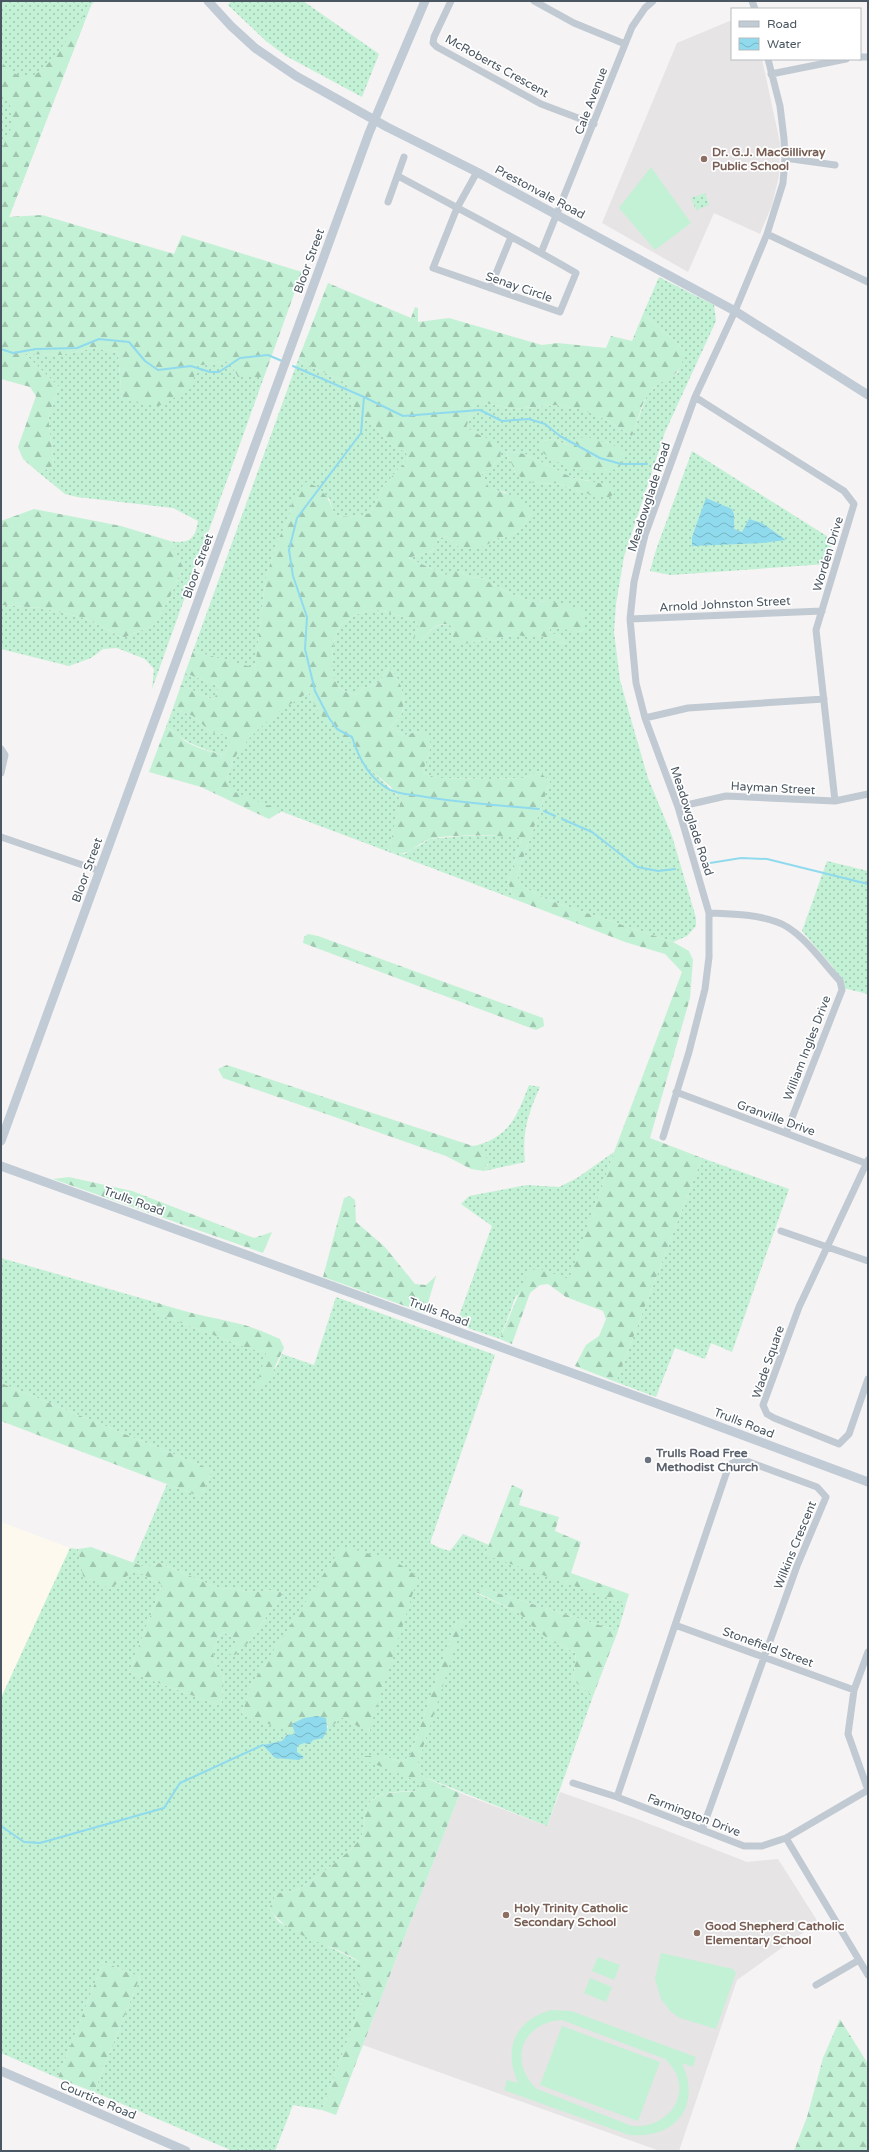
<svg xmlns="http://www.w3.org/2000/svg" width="869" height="2152" font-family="'Varela Round',sans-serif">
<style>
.commercial{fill:#fdf9ef}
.education{fill:#e6e4e5}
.grass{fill:url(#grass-dots);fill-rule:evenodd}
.forest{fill:url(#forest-firs)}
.garden{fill:#c3f1d5;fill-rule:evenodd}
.water{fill:url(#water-waves)}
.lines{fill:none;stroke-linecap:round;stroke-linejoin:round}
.stream{stroke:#90daee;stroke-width:2}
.street{stroke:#c1cad2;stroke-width:7}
.secondary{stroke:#c1cbd6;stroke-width:9}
.education-dot{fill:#8d6e63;stroke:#fff;stroke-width:1.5}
.worship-dot{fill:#6b7280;stroke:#fff;stroke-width:1.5}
.labels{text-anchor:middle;stroke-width:3.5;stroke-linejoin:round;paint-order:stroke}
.street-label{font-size:12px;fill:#4a5661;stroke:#fff}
.education-label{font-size:12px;font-weight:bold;fill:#785e54;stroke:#fff;text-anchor:start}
.worship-label{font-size:12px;font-weight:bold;fill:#5b616d;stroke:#fff;text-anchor:start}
</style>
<defs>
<pattern id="grass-dots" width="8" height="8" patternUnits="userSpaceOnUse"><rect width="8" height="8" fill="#c3f1d5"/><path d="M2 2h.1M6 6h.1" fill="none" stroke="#a0c6b0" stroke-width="1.8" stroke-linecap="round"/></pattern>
<pattern id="forest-firs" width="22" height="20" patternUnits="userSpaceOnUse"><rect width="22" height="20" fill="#c3f1d5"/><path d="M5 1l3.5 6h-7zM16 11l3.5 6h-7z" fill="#a0c6b0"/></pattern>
<pattern id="water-waves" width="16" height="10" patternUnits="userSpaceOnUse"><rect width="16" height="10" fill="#90daee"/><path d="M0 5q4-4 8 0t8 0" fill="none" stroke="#78b4c4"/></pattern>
</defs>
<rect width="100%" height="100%" fill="#f5f3f3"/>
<path class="commercial" d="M1 1522 70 1548 1 1698Z"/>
<path class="education" d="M732 20V59H762L780 143 779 176 772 205 760 234 714 213 688 272 602 223 677 43Z
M560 1792 634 1818 747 1862 778 1859 818 1922 737 1980 679 2151H660L363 2045 460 1793 547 1826Z"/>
<path class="grass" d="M1 1H95L91 5 9 217 1 214Z
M231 1H303L379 54 362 97 286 56 266 41 228 5Z
M705 193 709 205 696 210 691 198Z
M659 277 714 305 716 321 665 432 624 557 616 604 614 632 620 680 630 716 648 778 672 836 696 918V926L687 936 673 942 548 900 522 886 517 876 550 782 539 771 525 778 489 779 436 778 423 772 431 745 420 731 405 735 390 727C394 723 400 718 402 713 407 699 400 675 388 668L379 682 374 685 363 688 355 695C351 693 345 692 341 689 327 678 331 634 343 623 351 616 363 611 374 610 383 609 405 618 415 621L418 626 415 640 421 641C430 631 438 620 452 626L453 639 471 643 487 638 495 641C508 634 516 633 530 637L533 633 564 644 565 640 550 632 549 626 583 632 551 601 532 602 509 593 482 578 469 577 459 571 446 575 408 558 432 551 438 539 446 536 459 547 485 546 498 538 508 537 522 528 531 514 505 492 489 489 481 475 500 459 486 438 466 428 475 401 513 409 556 405 584 410 607 420 632 436 647 395 659 383 678 373 684 349 643 314ZM591 438 600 442 611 443 539 449V442L553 439 570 446ZM506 451 525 454 573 478 590 481 581 492 557 483 538 484 515 473C513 464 508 460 506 451Z
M93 348 118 352 122 400 196 366 229 361 238 377H264L152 689 154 669 145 659 117 648 103 649 91 658 69 666 1 649V605L41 608 85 618 123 638 154 625 171 595 183 567 170 541C189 544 195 540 198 521L173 508 77 497 65 494 38 472 47 469 54 465 48 417 59 387 25 354 61 355Z
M298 360 346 383 354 408 375 426 390 444 406 452 408 459 385 484 370 513 354 517 335 516 329 498 292 502 289 518 279 538 266 576 255 669 193 651Z
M692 451 833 540 827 564 671 575 650 571 656 550Z
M185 673 219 686 214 700 181 685Z
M309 692 316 708 358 748C364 770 387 782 401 800L388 852 405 854 430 839 462 836H512L522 838 508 882 514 899 259 803 234 792 227 780C229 760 248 738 263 724 275 711 294 702 309 692Z
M173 708 193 716 211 732 227 735 230 743 224 755C210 751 196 747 183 739 176 735 176 731 166 727Z
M827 861 868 871V994L843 988 833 967 802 931Z
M529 1085 540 1087C528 1114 522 1132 525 1162L484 1171 488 1165 474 1146C510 1137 517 1116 529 1085Z
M614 1152 569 1280 537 1268 515 1298 500 1339 456 1324 492 1226 461 1204 469 1196 527 1185 559 1187 577 1178Z
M702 1158 789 1189 732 1352 711 1343 705 1359 675 1348 656 1397 616 1382Z
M1 1258 158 1303 155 1313 245 1347 267 1353 255 1395 278 1364 282 1354 314 1365 336 1297 495 1355 430 1543 440 1548 450 1551 463 1534 489 1545 485 1554 626 1604 618 1631 485 1589 476 1593 519 1613 536 1630 553 1642 576 1653 573 1680 593 1696 547 1826 422 1776 417 1766 463 1620H457L410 1756 401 1762 383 1756H356L424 1783 417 1791C402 1792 381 1790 370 1802 362 1811 367 1827 361 1837 354 1850 313 1881 300 1888 293 1892 283 1892 276 1894L269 1909 279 1922 360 1962 365 1992 322 2110 293 2105 275 2151H233L94 2092 140 1977 103 1962 58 2078 1 2053V1698L70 1548 78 1549 80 1560 90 1580H98L110 1589 135 1570 162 1585 129 1672 221 1706 224 1678 215 1662 213 1653 217 1640 223 1632 237 1639 230 1653 235 1655 249 1642 283 1593 273 1590 251 1592 237 1589 218 1588 160 1563 145 1567 133 1563 167 1484 201 1497 212 1470 1 1383ZM343 1546 370 1731 357 1726 343 1717 313 1739 242 1714 251 1685Z"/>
<path class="forest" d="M91 5 9 217 42 215 174 254 182 235 302 272 264 377H238L229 361 196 366 192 388 159 406 122 400 118 352 93 348 61 355 25 354 59 387 48 417 54 465 47 469 38 472 23 459 18 447 36 396 30 387 1 379V151L12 126 10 105 1 94V62C9 70 18 79 31 76 48 73 80 20 91 5Z
M328 283 411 318 415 307 418 308V322L449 318 542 345 558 343 606 348 611 336 632 341 643 314 684 349C683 384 664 372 648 395 641 403 637 425 632 436L607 420 583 410 556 405 513 409 475 401 466 428 486 438 501 450 500 459 481 475 490 489C508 493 521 497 531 514L522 528 508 537 498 538 485 546 472 549 459 547 446 536 438 539 432 551 408 558 446 575 451 571H459L469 577 482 578 509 593 532 602 551 601 585 610 583 632 549 627 550 632 565 640 564 644 533 633 530 638C516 633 508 634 495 641L487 638 471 643 458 644 453 639 452 626C438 619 430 631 421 641L415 640 414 635 418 626 415 621C405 618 383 609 374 610 363 611 351 616 343 623 331 634 327 678 341 689 344 692 351 693 355 695L363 688 374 685 379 682 388 668C400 675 407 699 402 712 401 718 394 722 390 727L405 735 420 731 428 732 431 745 423 772 436 778 490 779 525 778 539 771 550 782 517 876 522 886 548 900 673 942 689 951 693 960 690 998 650 1138 702 1158 616 1382 575 1366 586 1345 599 1336 606 1319 603 1311 566 1297 548 1284 540 1285 530 1293 512 1344 500 1339 527 1274 537 1268 569 1279 614 1152 682 972 665 954 625 942 514 899 508 882 522 838C504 835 447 834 430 839 409 847 417 856 388 852L401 800 390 786 369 769 360 755 358 748 330 728 316 708 309 692C280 710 231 744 227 780L235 792 282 811 269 819 201 787 149 772 166 727C173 730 175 733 181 738 191 747 211 752 224 755L230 743 227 735 211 732 193 716 173 708 181 685 214 700 219 686 185 673 193 651 255 668 266 576 279 538 289 518 292 502 305 482C324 488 329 498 335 516L354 517 370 513 385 484 408 459 406 452 390 444 375 426 354 408 346 383 298 360Z
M584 437C594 438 612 444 622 449L624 457 619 468C594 478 558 468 539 449V442L553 439 570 446 574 440Z
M506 451 525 454 573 478 609 485 614 489V494L608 498 581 492 557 483 538 484 525 480 515 473C513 464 508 459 506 451Z
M34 509 121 526 170 541 183 567 171 595 154 625 123 638 85 618 41 608 1 605V521Z
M308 934 318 936 543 1018 544 1026 536 1030 303 943 304 937Z
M227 1065 482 1149C487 1157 490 1162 484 1171L471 1169 446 1156 223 1078 218 1069Z
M69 1177 132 1191 254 1238 272 1232 263 1253 53 1179Z
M350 1196 355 1200 356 1222 384 1246 415 1284 426 1285 436 1276 425 1313 323 1277 344 1198Z
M158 1303C184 1312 210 1317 236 1323 251 1326 266 1333 280 1339L284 1348 268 1381 254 1395 266 1353 245 1347 155 1313Z
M1 1383 212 1470 201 1497 1 1421Z
M512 1485 523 1490 519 1505 559 1517 555 1531 581 1542 571 1573 629 1594 626 1604 485 1555Z
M342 1546 395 1561 418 1577 369 1731 357 1726 343 1717 327 1730 328 1726 296 1734 242 1714 251 1685Z
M91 1547 145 1567 160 1563 218 1588 237 1589 251 1592 273 1590 283 1593 249 1642 235 1655 229 1654 237 1639 223 1632 217 1640 213 1653 215 1662 224 1678 221 1706 129 1672 162 1585 135 1570 110 1589C98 1581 94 1582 83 1576L78 1549Z
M485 1589 618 1631 593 1696 573 1680 576 1653 553 1642 536 1630 519 1613 476 1592Z
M457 1620H464L417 1766 422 1776 460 1793 336 2115 322 2110 365 1992C354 1980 351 1977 360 1962 328 1941 294 1941 269 1909L276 1894C283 1892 293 1892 300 1888 313 1881 354 1850 361 1837 367 1827 362 1811 370 1802 381 1790 402 1793 417 1791L423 1783 354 1756H383L401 1762 410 1756Z
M103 1962 140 1977 94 2092 58 2078Z
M840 2019 868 2064V2151H794L807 2117 823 2058Z"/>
<path class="garden" d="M651 167 691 223 655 250 619 208Z
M661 1953 733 1969 736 1973 716 2029 680 2018 671 2012 661 1999 655 1979Z
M598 1957 620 1965 614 1980 592 1971Z
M590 1978 612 1987 606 2002 584 1993Z
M551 2010 571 2011 696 2057 693 2067 682 2063C702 2107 675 2139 629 2135L504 2090 507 2080 518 2083C503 2049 514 2021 551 2010ZM562 2020 665 2059C697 2088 671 2129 632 2126L537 2089C507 2061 523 2022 562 2020Z
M562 2026 660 2062 638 2121 540 2085Z"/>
<path class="water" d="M706 498 732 509 734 515V529L742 532 749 519 762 523 786 540 763 543 692 546V537Z
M317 1716 326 1718 327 1730 323 1738 313 1740 310 1744 304 1743 297 1746V1752L304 1757 299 1760 275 1758 263 1745 282 1741 287 1735 295 1734 292 1724 304 1718Z"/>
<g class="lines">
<path class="stream" d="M1 349 13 353 36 349 77 348 99 339 129 342 145 361 158 370 191 366 210 372H219L240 358 268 355 282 361
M293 366 364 397 403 416 480 410 502 421 529 419 545 424 560 436 600 458 621 464H647
M364 397 361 433 297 518 289 550 293 576 307 617 305 649 315 691 329 718 337 729 352 737C358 756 368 776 385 787 395 794 408 794 420 796 459 803 499 805 539 809
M544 811 555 816
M562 819 592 832 637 867 658 871 675 869
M710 863 741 858 767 859 868 884
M1 1826 24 1842 40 1843 164 1808 180 1783 263 1745"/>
<path class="street" d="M451 1 434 37 433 43 437 47 541 104 594 124
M534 1 574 23 625 44
M752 1 755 9
M860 57H868
M771 74 846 59
M785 158 835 165
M398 176C457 208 518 239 576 273L560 312 433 268 457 208 477 172
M388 202 404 157
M767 234 868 282
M541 253 632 27 645 8 653 1
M490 288 511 237
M695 397 844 491 854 504 816 630 835 801
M630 619 822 611
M645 718 688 708 824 699
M1 749 5 755 1 773
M678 807 726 796 835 801 868 794
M1 837 100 871
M709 913C732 914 755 914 777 922 801 930 823 963 840 981L842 990 786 1133
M676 1092 868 1164
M663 1137 689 1052 705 989 709 957V913L678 807 645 718 636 683 630 619 634 582 645 535 695 397 735 311 767 234 783 183 785 158 784 139 780 106 768 59
M868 1160 799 1307 763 1405 767 1414 774 1418 839 1444 849 1434 868 1379
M781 1231 868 1261
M675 1625 854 1690
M868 1652 854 1690 848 1734 868 1790
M573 1783 617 1797 744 1846H762L786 1838 868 1790
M617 1797 729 1465 741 1459 817 1487 826 1497 797 1566 702 1830
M786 1838 868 1975
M816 1985 859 1960"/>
<path class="secondary" d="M208 1 231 26 255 48 296 76 387 127 477 172 735 311 868 395
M1 1141 369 133 425 1
M1 1166 691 1416 868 1482
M1 2071 186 2151"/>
</g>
<g class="education-dot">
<circle cx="704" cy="159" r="4"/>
<circle cx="506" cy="1915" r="4"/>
<circle cx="697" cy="1933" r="4"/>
</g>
<circle class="worship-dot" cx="648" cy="1460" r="4"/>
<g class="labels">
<g class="street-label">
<text transform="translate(497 66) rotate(29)" y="4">McRoberts Crescent</text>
<text transform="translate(591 101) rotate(-69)" y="4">Cale Avenue</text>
<text transform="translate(540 192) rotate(28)" y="4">Prestonvale Road</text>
<text transform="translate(309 261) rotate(-70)" y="4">Bloor Street</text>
<text transform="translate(519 287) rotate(19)" y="4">Senay Circle</text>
<text transform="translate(649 497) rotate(-72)" y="4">Meadowglade Road</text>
<text transform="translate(828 554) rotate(-73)" y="4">Worden Drive</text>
<text transform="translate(198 566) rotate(-70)" y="4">Bloor Street</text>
<text transform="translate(725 604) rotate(-3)" y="4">Arnold Johnston Street</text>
<text transform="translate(773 788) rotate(3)" y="4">Hayman Street</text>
<text transform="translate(692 821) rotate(72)" y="4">Meadowglade Road</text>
<text transform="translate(87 870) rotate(-70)" y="4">Bloor Street</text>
<text transform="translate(807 1048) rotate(-69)" y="4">William Ingles Drive</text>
<text transform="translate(776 1118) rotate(20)" y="4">Granville Drive</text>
<text transform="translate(134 1201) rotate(20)" y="4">Trulls Road</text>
<text transform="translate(439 1312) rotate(20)" y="4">Trulls Road</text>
<text transform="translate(768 1362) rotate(-71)" y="4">Wade Square</text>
<text transform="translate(744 1423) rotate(21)" y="4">Trulls Road</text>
<text transform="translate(795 1545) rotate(-68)" y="4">Wilkins Crescent</text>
<text transform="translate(768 1647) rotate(20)" y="4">Stonefield Street</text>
<text transform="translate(694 1815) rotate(21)" y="4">Farmington Drive</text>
<text transform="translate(98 2100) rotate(23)" y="4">Courtice Road</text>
</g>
<g class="education-label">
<text x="712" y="156">Dr. G.J. MacGillivray<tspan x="712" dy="14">Public School</tspan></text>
<text x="514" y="1912">Holy Trinity Catholic<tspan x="514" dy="14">Secondary School</tspan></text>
<text x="705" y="1930">Good Shepherd Catholic<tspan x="705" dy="14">Elementary School</tspan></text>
</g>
<g class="worship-label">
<text x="656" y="1457">Trulls Road Free<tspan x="656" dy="14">Methodist Church</tspan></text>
</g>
</g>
<rect width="869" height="2152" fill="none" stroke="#4a5661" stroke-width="4"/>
<rect x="731" y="8" width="130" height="52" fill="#ffffff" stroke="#b7bbc0"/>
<rect x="739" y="21" width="20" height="6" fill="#c1cbd6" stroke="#b7bbc0"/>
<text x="767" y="28" font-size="12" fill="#4a5661">Road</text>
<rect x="739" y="38" width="20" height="12" fill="url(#water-waves)" stroke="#b7bbc0"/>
<text x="767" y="48" font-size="12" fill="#4a5661">Water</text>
</svg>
